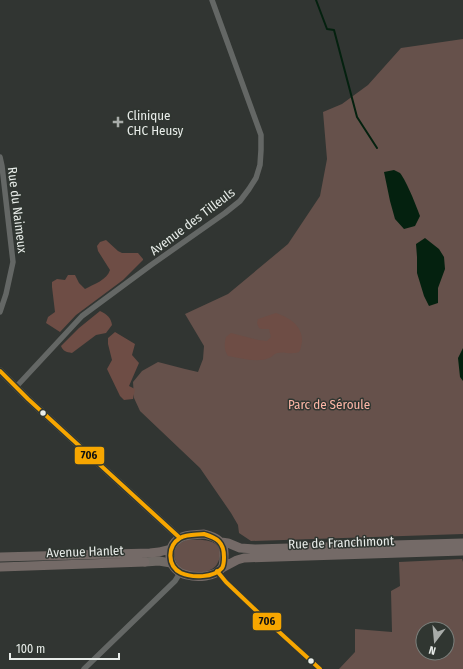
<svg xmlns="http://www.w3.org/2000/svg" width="463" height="669" font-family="'Fira Sans Condensed',sans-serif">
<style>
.green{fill:#66514b;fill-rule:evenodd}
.forest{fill:#6e4d45}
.water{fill:#04210f}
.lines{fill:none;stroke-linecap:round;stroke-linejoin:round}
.stream{stroke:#04210f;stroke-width:2}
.minor{stroke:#646765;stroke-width:5.5}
.tertiary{stroke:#646765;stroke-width:7}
.primary{stroke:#706a66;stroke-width:9}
.trunk{stroke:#746a67;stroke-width:9}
.bus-1-casing{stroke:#303631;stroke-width:7}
.bus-1{stroke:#f7a600;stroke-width:4}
.poi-dot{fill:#a8aca9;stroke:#303631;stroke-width:1.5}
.bus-dot{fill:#e8ece9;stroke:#303631;stroke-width:1.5}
.labels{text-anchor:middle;stroke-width:3;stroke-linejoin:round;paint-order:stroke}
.poi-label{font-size:13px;fill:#e8ece9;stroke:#303631;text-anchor:start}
.street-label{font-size:13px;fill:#e8ece9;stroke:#303631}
.park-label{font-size:13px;fill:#fcb6a6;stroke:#303631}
.line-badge{stroke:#303631;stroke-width:1.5}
.pale-badge-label{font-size:11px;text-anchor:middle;font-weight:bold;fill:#111}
</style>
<rect width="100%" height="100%" fill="#313532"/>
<path class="green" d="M463 39V534L251 541 239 533 238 525 231 513 200 468 140 411 134 398 133 382 142 371 158 362 185 369 198 372 203 359 204 346 185 314 228 294 288 244 320 196 327 159 323 112 342 104 368 85 401 48Z
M186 540C198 540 222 537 220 556 219 561 217 566 212 569 204 574 187 574 180 568 175 563 173 554 176 548 178 544 182 542 186 540Z
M462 559 463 562V669H339L355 652V629L392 632 391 591 400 586 399 562ZM423 629H447V653H423Z"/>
<path class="forest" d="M106 240 118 251 122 253H138L143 259V260L123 280 76 315 60 332 46 323 48 317 55 312 52 287V282L57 279 65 280 68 275H75L79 283 85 289C94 284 107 280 110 270L98 251 97 246 100 242Z
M100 311C107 314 111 318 112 325L106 333 96 335 72 353C66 352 63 351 61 346L79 328Z
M276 313C290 318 303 326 302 342 301 346 301 349 299 352 291 355 283 351 277 353 274 354 272 357 269 358 257 363 241 358 228 356 224 350 224 344 226 337L231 333 258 340 267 341 271 337 269 329H262L259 328 257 323 258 319Z
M115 332 135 344 132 355 139 363 129 386 135 389 133 399 124 400 120 396 107 369 112 360 108 344V338Z"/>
<path class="water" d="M394 170C396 171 398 172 400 173 407 182 416 205 420 216L415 226 404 229 395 219 390 201 384 172Z
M425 238 439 249 444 257 445 269 438 288V303L429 306 424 296 417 273V257L416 244Z
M463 348V381L460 377 458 358Z"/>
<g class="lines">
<path class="stream" d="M316 0 327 29 334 30 357 117 377 148"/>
<path class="minor" d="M0 157 2 166 13 262 6 294 0 312
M16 387 82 316 151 265 225 213 240 201 249 189 256 178 260 165 261 150V135L212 0
M217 571 226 582 267 621 320 669
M84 669 175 581 180 573"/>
<path class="tertiary" d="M0 371 28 399 180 538"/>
<path class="primary" d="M145 562 159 561 171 563"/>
<path class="trunk" d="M204 534C216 537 225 541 224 556 224 560 224 565 222 568 215 577 197 578 187 575 169 572 163 548 180 538 187 534 196 535 204 534Z
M221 542 228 543 240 548 255 549 463 543
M0 557 150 553 159 552 171 549
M0 567 145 562
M222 568 237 560 244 558 463 551"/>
<g class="bus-1-casing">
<path id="bus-1" d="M0 371 28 399 180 538
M204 534C217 538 224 542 224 557 224 560 224 565 222 568 214 578 192 578 181 573 167 566 167 546 180 538 187 534 196 535 204 534Z
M217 571 226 582 267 621 320 669"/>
</g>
<use href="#bus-1" class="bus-1"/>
</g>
<path class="poi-dot" d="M116 116h4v4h4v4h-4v4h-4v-4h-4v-4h4z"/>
<g class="bus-dot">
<circle cx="43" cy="413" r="3.5"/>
<circle cx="311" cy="661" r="3.5"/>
</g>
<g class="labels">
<g class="poi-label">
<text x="127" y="120">Clinique<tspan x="127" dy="15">CHC Heusy</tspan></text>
</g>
<g class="street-label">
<text transform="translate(18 210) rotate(83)" y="5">Rue du Naimeux</text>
<text transform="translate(192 221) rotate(-37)" y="5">Avenue des Tilleuls</text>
<text transform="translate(341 542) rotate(-2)" y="5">Rue de Franchimont</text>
<text transform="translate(85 551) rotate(-2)" y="5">Avenue Hanlet</text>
</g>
<g class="park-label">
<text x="329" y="409">Parc de Séroule</text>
</g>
</g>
<g class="line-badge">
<rect x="74" y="446" width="31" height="19" rx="4" fill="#f7a600"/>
<rect x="252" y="612" width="30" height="19" rx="4" fill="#f7a600"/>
</g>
<g class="pale-badge-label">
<text x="89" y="459">706</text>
<text x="267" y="625">706</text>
</g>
<g transform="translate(435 641) rotate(196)"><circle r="19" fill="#303631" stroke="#7a7f7b"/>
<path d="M0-3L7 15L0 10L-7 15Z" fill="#a8aca9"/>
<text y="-6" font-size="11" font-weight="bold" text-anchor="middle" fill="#e8ece9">N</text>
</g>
<path d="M10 653v6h109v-6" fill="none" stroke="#e8ece9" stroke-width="2"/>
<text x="16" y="653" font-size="12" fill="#e8ece9" stroke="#303631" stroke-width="3" paint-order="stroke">100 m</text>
</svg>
